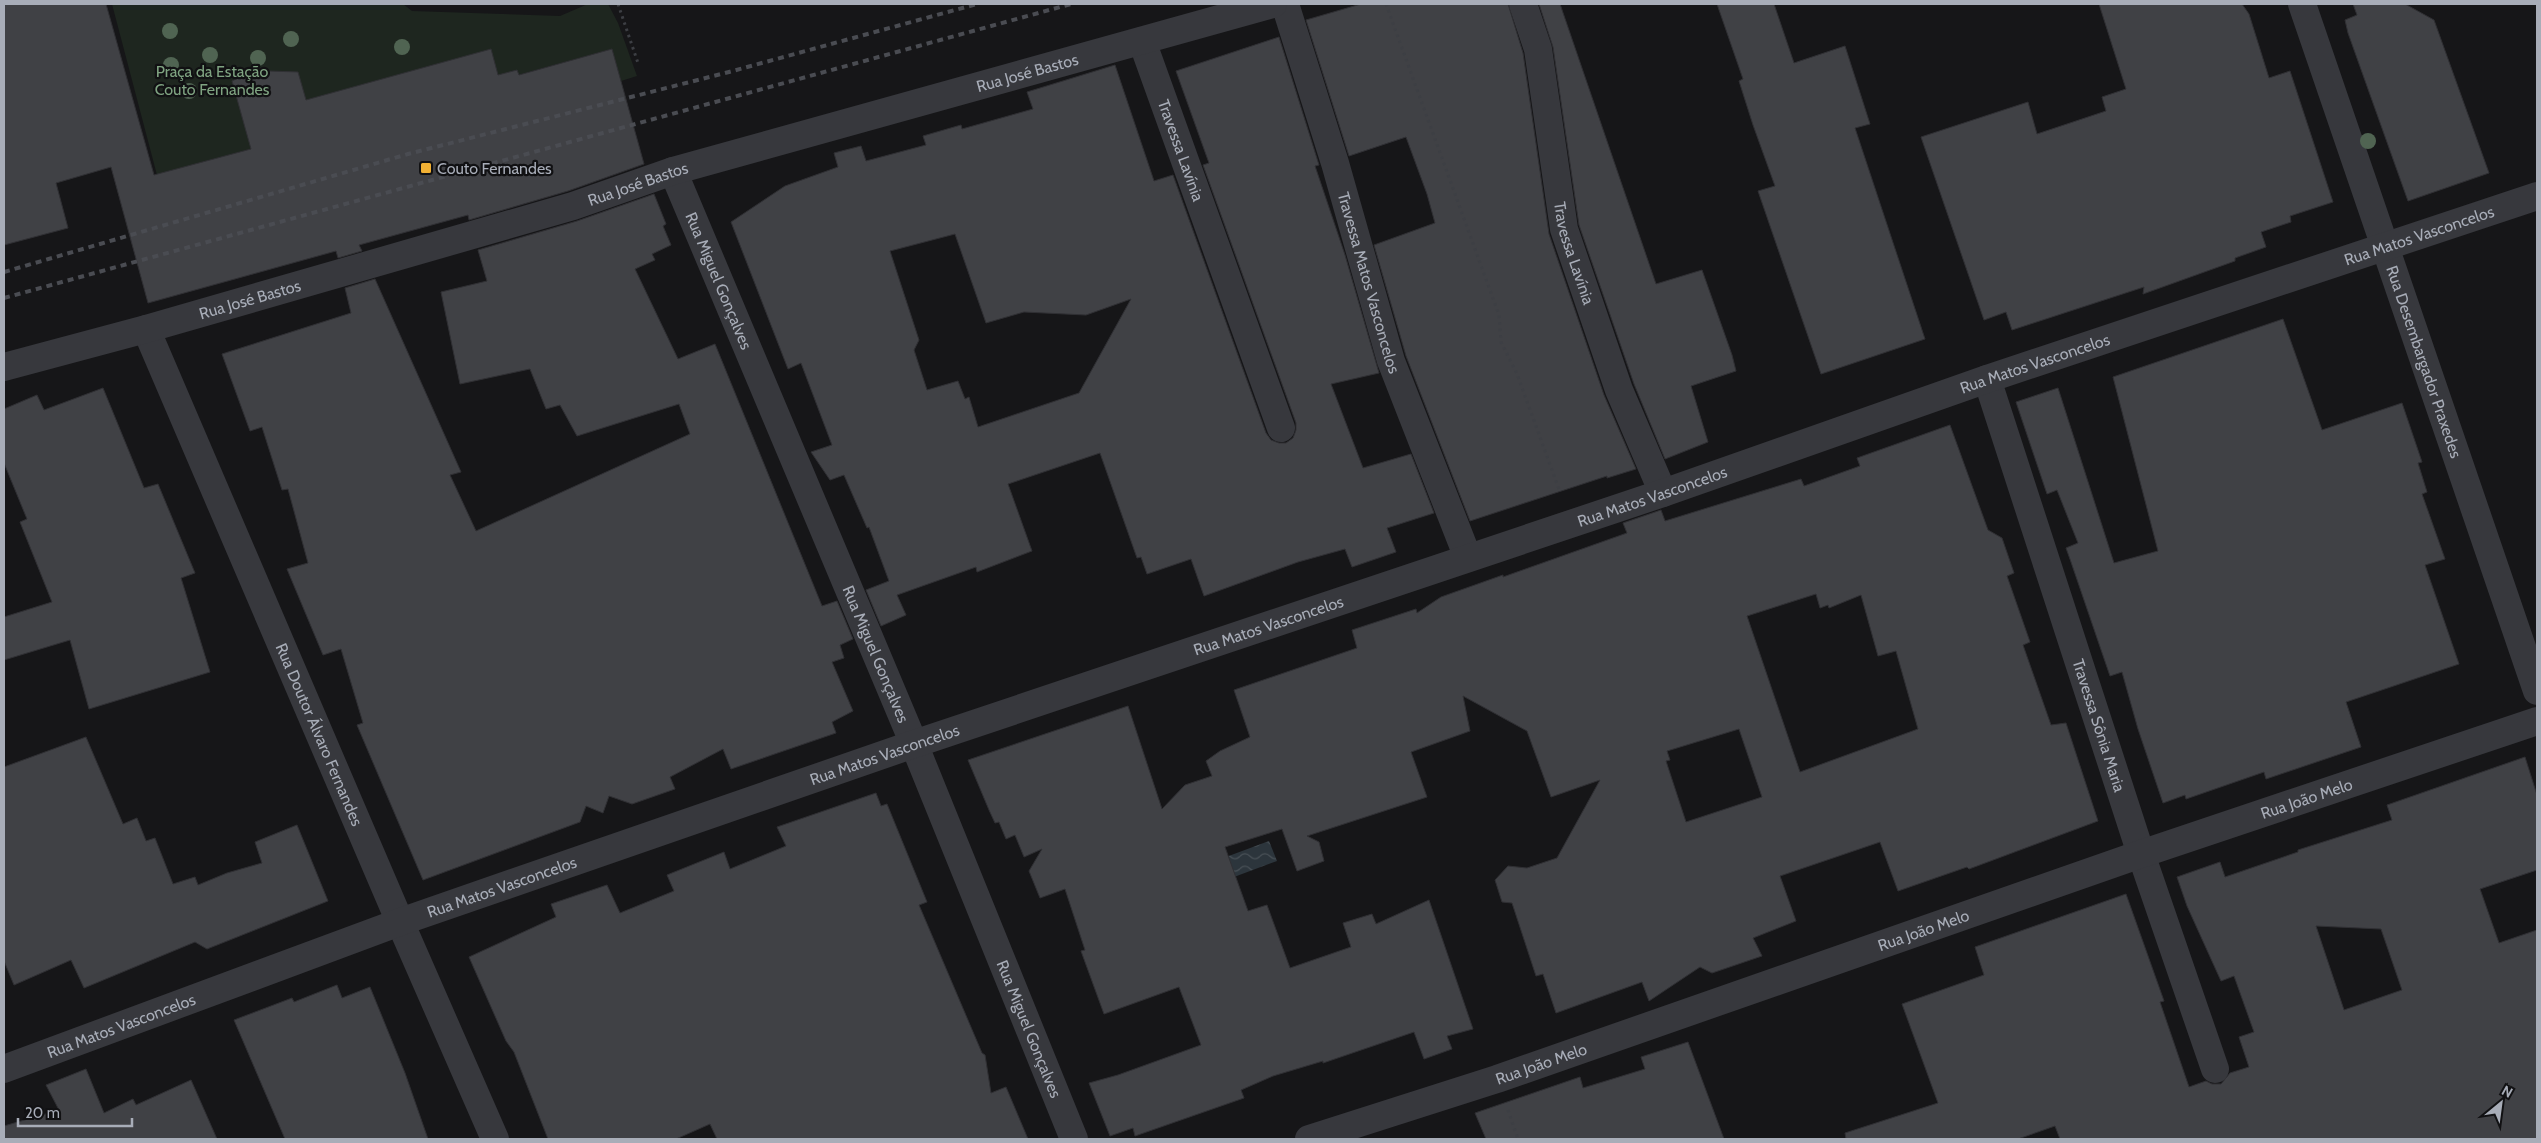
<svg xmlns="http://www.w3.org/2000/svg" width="2541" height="1143" font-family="Cabin,sans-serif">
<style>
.green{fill:#1e261f}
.water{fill:url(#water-waves)}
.building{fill:#404145;stroke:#303034;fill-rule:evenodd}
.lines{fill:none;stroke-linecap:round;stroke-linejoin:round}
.path{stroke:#3d3f44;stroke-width:3;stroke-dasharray:2.5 4;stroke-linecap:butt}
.minor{stroke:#37383d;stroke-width:28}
.rail{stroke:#4a4c52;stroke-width:4;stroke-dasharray:6 5;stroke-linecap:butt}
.tree{fill:#506452}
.poi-dot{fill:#f2b134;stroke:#111113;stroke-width:2}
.labels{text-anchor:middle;stroke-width:4.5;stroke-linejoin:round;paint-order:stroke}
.park-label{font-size:16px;fill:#7fa381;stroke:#111113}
.street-label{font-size:16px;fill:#a8adb8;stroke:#111113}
.poi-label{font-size:16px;fill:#a8adb8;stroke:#111113;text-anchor:start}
</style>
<defs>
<pattern id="water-waves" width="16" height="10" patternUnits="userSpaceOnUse" patternTransform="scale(1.25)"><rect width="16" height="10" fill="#2c353c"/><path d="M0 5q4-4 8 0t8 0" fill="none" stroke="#485056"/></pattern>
</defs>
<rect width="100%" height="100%" fill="#161618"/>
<path class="green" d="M112 4H403L412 11 560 16 588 4H608L618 23 637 76 621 81 612 49 157 175Z"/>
<path class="water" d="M1269 841 1277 861 1234 877 1226 857Z"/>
<path class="building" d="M4 4H106L154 175 251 149 232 81 244 75 269 71 298 72 306 100 491 49 498 75 517 70 519 75 612 49 644 164 568 191 469 220 468 215 359 245 362 251 338 258 336 251 148 303 111 167 56 183 68 228 4 245Z
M1361 4H1508L1523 53 1549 234 1604 395 1636 469 1607 478V476L1470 521 1406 356 1374 245 1435 223 1427 194 1406 137 1349 156 1306 20Z
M1539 4H1560L1656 284 1702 270 1732 355 1736 371 1691 386 1708 442 1665 459 1634 384 1579 225 1553 47Z
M1717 4H1774L1794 63 1845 46 1870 124 1855 128 1925 339 1821 374 1758 191 1775 186 1753 125 1739 81 1743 79Z
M2099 4H2242L2249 14 2269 78 2290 71 2333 202 2290 216 2291 222 2261 232 2266 247 2235 258V261L2143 294 2144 287 2012 330 2006 312 1984 320 1921 137 2028 102 2037 134 2106 111 2102 97 2126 89Z
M2353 4H2405L2434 20 2489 173 2408 201 2348 33 2345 20 2357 15Z
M1279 37 1319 165 1315 166 1345 255 1379 373 1331 384 1363 468 1411 454 1434 513 1387 528 1396 552 1352 567 1345 549 1298 562 1204 596 1191 559 1147 574 1141 557 1137 558 1100 453 1008 484 1032 551 977 572 976 567 897 595 906 615 881 626 866 590 889 581 869 527 867 528 844 475 830 480 811 452 832 445 801 363 788 369 731 222 785 186 838 167 834 153 861 146 866 161 926 145 923 136 961 125 962 129 1033 109 1027 92 1115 65 1154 181 1173 175 1266 433 1271 440 1279 443H1286L1293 438 1296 430V423L1203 165 1209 163 1176 71ZM955 234 986 323 1024 312 1086 315 1131 299 1079 393 978 427 969 397 965 399 958 381 927 390 914 350 919 340 890 251Z
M654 194 666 224 663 226 671 245 652 254 655 260 635 269 678 359 715 344 822 606 837 601 853 639 840 645 844 658 832 662 853 711 832 722 836 733 731 769 723 749 670 777 675 789 632 804 609 796 603 813 586 806 580 822 423 880 357 725 363 723 341 649 323 655 287 569 308 563 288 489 282 490 262 427 250 431 222 354 351 313 345 288 375 279 461 472 450 475 476 531 690 434 679 404 577 436 560 405 546 409 530 369 460 384 441 292 487 281 478 250 577 221Z
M2283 319 2322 430 2402 403 2422 462 2418 463 2427 492 2422 494 2445 559 2425 565 2459 664 2346 702 2361 747 2266 779 2264 772 2186 799 2185 795 2163 803 2138 729 2122 672 2110 676 2071 562 2066 548 2078 543 2057 490 2047 494 2016 402 2058 388 2114 563 2158 551 2113 377Z
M103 388 144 488 158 484 195 573 181 578 210 672 89 709 70 640 4 660V617L52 602 20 522 27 519 4 463V409L37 395 44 410Z
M1950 425 1988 530 2002 538 2014 573 2007 576 2030 642 2023 645 2051 725 2066 723 2098 821 1969 869 1967 867 1898 891 1880 842 1780 876 1796 921 1753 938 1762 956 1712 973 1700 967 1649 1001 1642 982 1556 1013 1543 974 1536 976 1512 903 1502 902 1495 880 1508 866 1527 868 1557 858 1600 780 1551 797 1527 731 1463 696 1470 731 1411 752 1427 797 1307 836 1319 842 1324 861 1297 871 1282 829 1225 847 1248 911 1267 905 1290 968 1351 947 1343 923 1372 914 1376 924 1429 900 1473 1029 1447 1036 1452 1049 1424 1059 1414 1032 1323 1063V1061L1273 1076 1241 1090 1244 1098 1135 1136 1133 1128 1110 1136 1089 1083 1118 1075 1201 1045 1179 987 1104 1014 1081 951 1085 950 1065 889 1040 898 1029 871 1042 849 1024 857 1015 835 1006 839 999 822 995 823 989 810 968 760 1128 706 1162 809 1185 785 1212 776 1206 761 1220 751 1250 737 1234 690 1357 648 1352 630 1416 609 1417 613 1441 597 1503 575V577L1627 533 1623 523 1661 510 1665 521 1801 479 1804 486 1860 466 1857 458ZM1816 594 1820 608 1828 605 1829 608 1861 595 1878 656 1896 651 1918 729 1800 772 1747 616ZM1739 729 1762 797 1686 822 1666 761 1670 760 1667 751Z
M86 737 123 824 137 818 146 841 155 838 173 884 195 877 198 885 227 873 262 863 255 842 297 825 328 901 207 949 195 942 84 988 71 960 14 985 4 961V767Z
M2525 757 2537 795V870L2480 889 2499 943 2537 930V1139H2060L2055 1126 2018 1139H1846L1845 1133 1938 1103 1902 1004 1984 975 1975 947 2126 894 2164 1001 2160 1002 2189 1087 2206 1081 2212 1084H2221L2230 1073 2249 1067 2239 1037 2254 1032 2234 976 2221 981 2187 906 2177 877 2220 862 2225 877 2298 852V850L2392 820 2387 805ZM2316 926 2381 929 2402 990 2344 1010Z
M876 793 881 806 887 804 927 902 919 905 982 1053 985 1055 991 1093 1006 1087 1028 1139H717L710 1124 676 1139H548L514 1052 506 1041 469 957 556 917 551 904 607 885 620 913 674 891 667 875 724 852 730 869 786 846 777 827Z
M337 985 342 998 370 987 405 1073 428 1139H285L234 1020 292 998 294 1002Z
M1688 1042 1724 1139H1486L1475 1113 1580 1077 1583 1088 1645 1069 1641 1057Z
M86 1069 104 1113 133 1099 136 1105 191 1080 217 1139H4V1126L59 1110 46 1085Z"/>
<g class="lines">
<path class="path" d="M618 4 638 63
M1386 4 1499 315 1501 342 1517 374 1560 492
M1508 1110 1518 1139"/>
<g class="minor">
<path id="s1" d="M1285 4 1335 163 1391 361 1468 558"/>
<path id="s2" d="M1523 4 1538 49 1564 229 1619 390 1663 493"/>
<path id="s3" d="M2302 4 2537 691"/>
<path id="s4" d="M1142 41 1281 428"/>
<path id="s5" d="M673 171 914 744 1074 1139"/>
<path id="s6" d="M146 329 400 922 495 1139"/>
<path id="s7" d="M4 367 146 329 573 206 673 171 1273 4"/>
<path id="s8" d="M1987 379 2141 854 2215 1069"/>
<path id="s9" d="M4 1069 400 922 914 744 1663 493 1987 379 2537 196"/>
<path id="s10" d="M1309 1139 1497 1079 2141 854 2537 721"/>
</g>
<path class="rail" d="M4 272 408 154 729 72 977 4
M4 298 1071 4"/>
</g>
<g class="tree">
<circle cx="170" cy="31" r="8"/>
<circle cx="291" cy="39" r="8"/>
<circle cx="402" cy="47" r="8"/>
<circle cx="210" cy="55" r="8"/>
<circle cx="258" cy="58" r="8"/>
<circle cx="171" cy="65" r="8"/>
<circle cx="189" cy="91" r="8"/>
<circle cx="2368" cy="141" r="8"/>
</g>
<rect class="poi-dot" x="420" y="162" width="12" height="12" rx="2.5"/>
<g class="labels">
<g class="park-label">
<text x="212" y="77">Praça da Estação<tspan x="212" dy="18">Couto Fernandes</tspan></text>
</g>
<g class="street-label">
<text dy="6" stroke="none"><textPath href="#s7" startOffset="1065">Rua José Bastos</textPath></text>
<text dy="6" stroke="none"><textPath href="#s4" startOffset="116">Travessa Lavínia</textPath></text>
<text dy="6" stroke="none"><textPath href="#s7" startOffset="660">Rua José Bastos</textPath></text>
<text dy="6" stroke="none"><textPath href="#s9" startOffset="2555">Rua Matos Vasconcelos</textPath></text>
<text dy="6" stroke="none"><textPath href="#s2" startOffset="255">Travessa Lavínia</textPath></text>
<text dy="6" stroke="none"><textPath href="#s5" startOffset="119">Rua Miguel Gonçalves</textPath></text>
<text dy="6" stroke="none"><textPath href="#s1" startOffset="291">Travessa Matos Vasconcelos</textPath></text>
<text dy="6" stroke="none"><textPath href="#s7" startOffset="255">Rua José Bastos</textPath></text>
<text dy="6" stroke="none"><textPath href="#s3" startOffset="378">Rua Desembargador Praxedes</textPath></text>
<text dy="6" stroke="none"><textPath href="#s9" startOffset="2150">Rua Matos Vasconcelos</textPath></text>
<text dy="6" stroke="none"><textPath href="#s9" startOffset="1745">Rua Matos Vasconcelos</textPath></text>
<text dy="6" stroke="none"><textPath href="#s9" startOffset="1340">Rua Matos Vasconcelos</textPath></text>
<text dy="6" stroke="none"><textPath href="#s5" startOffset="524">Rua Miguel Gonçalves</textPath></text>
<text dy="6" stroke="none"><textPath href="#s8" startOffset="364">Travessa Sônia Maria</textPath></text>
<text dy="6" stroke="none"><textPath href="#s6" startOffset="441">Rua Doutor Álvaro Fernandes</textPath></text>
<text dy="6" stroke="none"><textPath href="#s9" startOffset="935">Rua Matos Vasconcelos</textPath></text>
<text dy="6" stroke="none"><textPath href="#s10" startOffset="1054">Rua João Melo</textPath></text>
<text dy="6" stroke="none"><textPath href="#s9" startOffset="530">Rua Matos Vasconcelos</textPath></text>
<text dy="6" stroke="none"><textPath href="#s10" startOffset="649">Rua João Melo</textPath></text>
<text dy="6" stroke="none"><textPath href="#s9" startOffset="125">Rua Matos Vasconcelos</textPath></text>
<text dy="6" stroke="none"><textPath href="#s5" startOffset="929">Rua Miguel Gonçalves</textPath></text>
<text dy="6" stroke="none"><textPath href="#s10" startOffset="244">Rua João Melo</textPath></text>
</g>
<g class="poi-label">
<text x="437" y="174">Couto Fernandes</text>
</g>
</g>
<rect width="2541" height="1143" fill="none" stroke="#a8adb8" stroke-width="10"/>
<g transform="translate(2501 1103) rotate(29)" stroke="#111113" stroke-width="4" paint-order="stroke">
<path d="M0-4L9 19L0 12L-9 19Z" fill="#a8adb8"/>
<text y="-8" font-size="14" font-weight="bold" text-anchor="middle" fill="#a8adb8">N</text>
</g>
<path d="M18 1118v8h114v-8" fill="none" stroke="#a8adb8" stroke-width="2.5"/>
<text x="25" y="1118" font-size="15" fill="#a8adb8" stroke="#111113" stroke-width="4" paint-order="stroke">20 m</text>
</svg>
